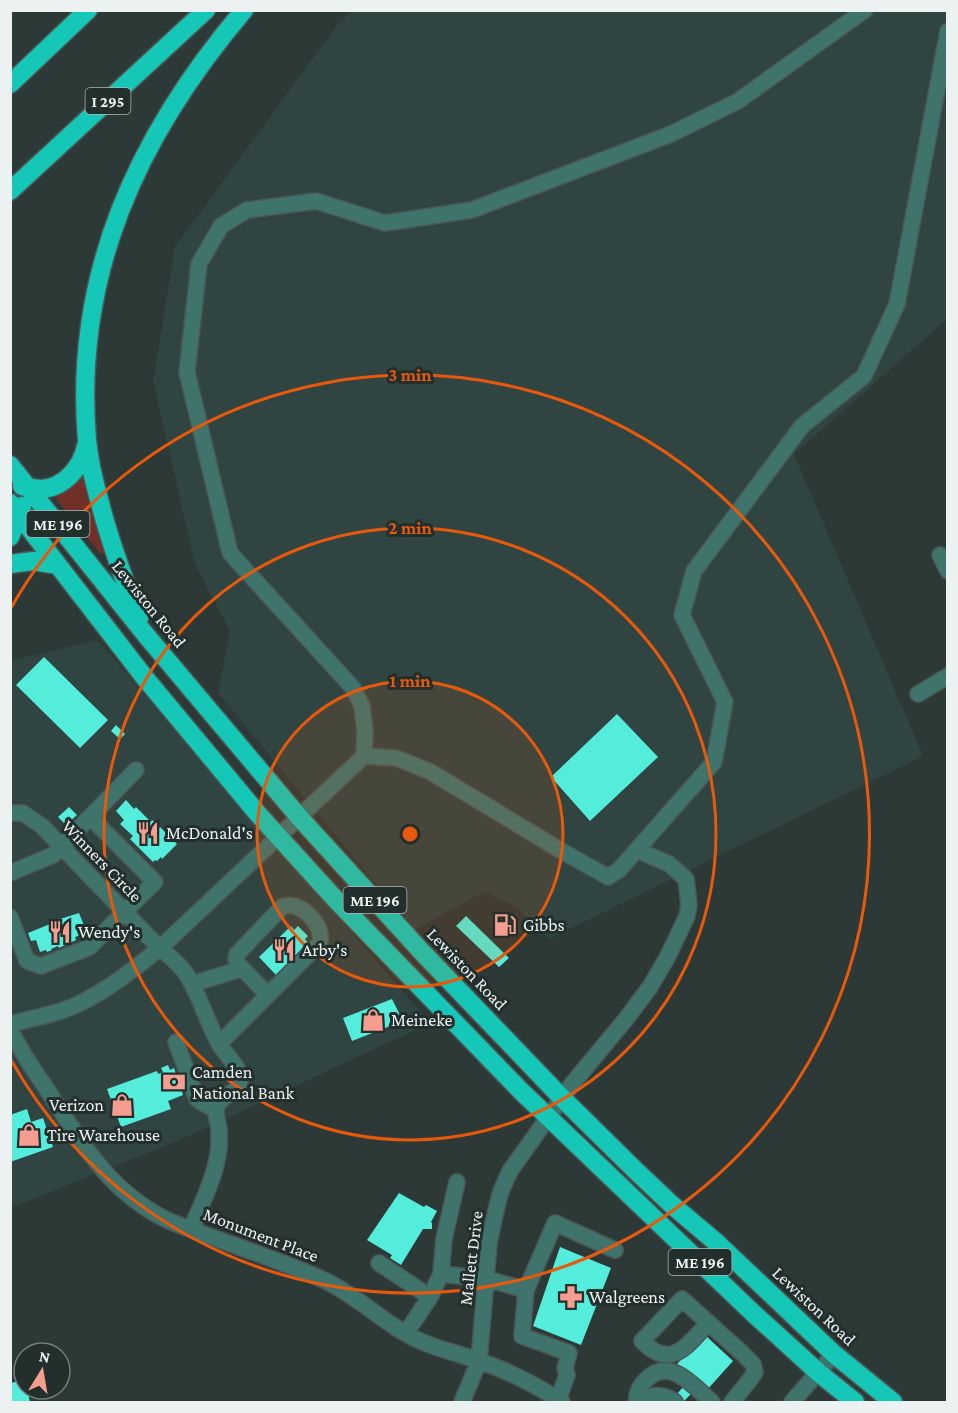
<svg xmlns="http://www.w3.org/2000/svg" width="958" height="1413" font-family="'Crimson Pro',serif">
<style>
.built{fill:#304441}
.green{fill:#703027}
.building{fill:#54ecdb}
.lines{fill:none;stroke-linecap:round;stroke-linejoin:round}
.minor-casing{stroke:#4b5755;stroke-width:18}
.highway-casing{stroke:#4b5755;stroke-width:21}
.minor{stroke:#3f746d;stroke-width:15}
.highway{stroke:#15c7b6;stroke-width:18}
.ring{fill:none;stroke:#e8590c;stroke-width:3}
.labels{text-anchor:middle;stroke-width:6;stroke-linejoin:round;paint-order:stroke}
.shield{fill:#232f2d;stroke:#afb8b6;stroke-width:1.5}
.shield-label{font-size:16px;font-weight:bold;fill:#ebf2f1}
.street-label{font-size:18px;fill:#ebf2f1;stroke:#232f2d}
.poi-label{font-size:18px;fill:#ebf2f1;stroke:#232f2d;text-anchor:start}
.centre{fill:#e8590c;stroke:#232f2d;stroke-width:3}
.ring-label{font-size:18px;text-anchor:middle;font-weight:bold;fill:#e8590c;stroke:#232f2d;stroke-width:6;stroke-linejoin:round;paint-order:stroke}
</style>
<rect width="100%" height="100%" fill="#2d3937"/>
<path class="built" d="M352 11H947V319L794 454 923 756 549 939 514 905 484 892 414 930 218 693 230 631 195 564 153 381 175 247 337 25Z
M97 640 430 1023 189 1136 11 1208 10 661Z"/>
<path class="green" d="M84 471 92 510 105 551 104 555 100 553 57 500 56 497 71 485Z"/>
<path class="building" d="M44 657 108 720 80 748 16 685Z
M617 714 658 757 590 821 551 777Z
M116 725 125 734 120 739 111 731Z
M126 800 134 809 136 807 151 822 152 820 157 824 155 826 158 829 160 827 177 844 162 859 161 857 157 861 155 860 153 862 130 839 133 836 120 824 124 820 116 811Z
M69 807 77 815 66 825 58 817Z
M79 913 87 933 75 937 76 940 59 948 58 946 51 949 52 950 47 952 46 950 40 952 36 940 31 941 28 933 50 924 51 926 58 923 57 920Z
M466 916 509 958 499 967 456 926Z
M291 926 294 930 298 926 308 936 305 939 308 943 276 975 259 957Z
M392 999 403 1021 352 1041 343 1018Z
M168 1065 170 1070 174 1068 176 1074 192 1069 196 1082 181 1088 183 1095 168 1101 171 1109 121 1127 107 1089 157 1071 158 1074 163 1072 161 1068Z
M27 1109 31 1122 43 1118 53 1147 10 1162V1115Z
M399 1193 424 1207 426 1205 437 1211 431 1222 432 1223V1229H423L401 1265 390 1258 392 1255 367 1240Z
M560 1247 611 1268 581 1345 533 1326Z
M705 1335 733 1361 706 1391 700 1385 683 1402H670L691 1378 677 1364Z
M24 1380V1389H27L30 1402H10V1383Z"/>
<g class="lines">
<g class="minor-casing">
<path id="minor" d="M865 10 738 101 671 134 472 210 385 223 316 201 247 210 221 226 199 264 187 372 230 553 353 688 362 706 365 731 364 756 396 758 429 771 560 850 608 877 619 870 714 762 725 702 682 615 694 571 802 426 864 376 897 304 948 31
M940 555 948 571
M918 694 948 676
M10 813H23L43 827C77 863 111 898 145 933 156 945 174 959 184 971 200 993 206 1022 220 1045 226 1056 241 1067 240 1080 239 1094 222 1094 217 1106 214 1114 218 1121 219 1129 219 1135 219 1141 219 1147 216 1176 202 1203 191 1229
M10 873 53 855 90 817
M10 917 27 961 41 966 90 947 124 912 155 882 90 817 136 770
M192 984 241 969
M10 1024C27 1020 44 1016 61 1011 95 1000 132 971 160 948L364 756
M10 1029C20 1051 34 1070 48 1091 81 1142 108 1190 165 1219 180 1226 196 1231 211 1237 250 1251 289 1264 326 1281 361 1298 388 1328 425 1343 442 1350 460 1354 477 1360 506 1370 536 1385 562 1402
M176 1042 197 1099 201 1102 216 1110
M219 1044 319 944C327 927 299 898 282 907L237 954 236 959 238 964 268 995
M457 1182 444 1239 441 1274 487 1279 526 1290 522 1336 569 1353 565 1368 567 1375 558 1400
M379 1263 430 1297 441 1274
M526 1290 555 1223 615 1250
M708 1323C688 1345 671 1371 642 1341L682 1299 742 1353 753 1364 755 1372 752 1377 732 1402
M406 1333 430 1297
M462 1402 479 1361 489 1243 496 1210 501 1191 510 1171 572 1084 626 1019 650 987 668 956 687 916 689 905 686 879 669 864 637 850
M637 1402C636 1392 640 1385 648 1378 672 1357 695 1388 712 1402
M641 1402C651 1393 665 1394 675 1402
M792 1402 834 1354"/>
</g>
<g class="highway-casing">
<path id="highway" d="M10 84 88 10
M10 191 206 10
M10 465 145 634 299 817 421 951 562 1098 635 1170 672 1205 717 1243 834 1354 893 1402
M22 486C28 487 35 489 41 489 64 488 82 467 86 446
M10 503 145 678 258 814 337 901 521 1091 753 1313 819 1373 855 1402
M10 537 22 506
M10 564 33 561 58 565
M139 618C124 580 110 542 100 503 94 482 89 461 87 440 73 274 138 135 244 10"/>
</g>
<use href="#minor" class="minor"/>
<use href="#highway" class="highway"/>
</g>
<circle cx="410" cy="834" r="153" fill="#e8590c" fill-opacity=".12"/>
<g class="ring">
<circle cx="410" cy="834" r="153"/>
<circle cx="410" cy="834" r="306"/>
<path d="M11 608A459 459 0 1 1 11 1060"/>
</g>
<defs>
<g id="restaurant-bare" transform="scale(1.8)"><path d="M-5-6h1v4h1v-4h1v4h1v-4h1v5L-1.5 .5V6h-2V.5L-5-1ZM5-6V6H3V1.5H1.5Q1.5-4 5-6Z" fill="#f59d8e" stroke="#232f2d" stroke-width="2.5" paint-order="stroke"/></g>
<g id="fuel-bare" transform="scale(1.8)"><path d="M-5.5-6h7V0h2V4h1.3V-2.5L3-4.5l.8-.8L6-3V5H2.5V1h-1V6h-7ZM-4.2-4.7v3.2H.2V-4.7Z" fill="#f59d8e" stroke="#232f2d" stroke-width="2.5" paint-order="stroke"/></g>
<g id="shop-bare" transform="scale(1.8)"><path d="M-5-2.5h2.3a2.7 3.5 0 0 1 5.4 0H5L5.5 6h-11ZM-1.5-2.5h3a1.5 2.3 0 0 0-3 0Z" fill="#f59d8e" stroke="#232f2d" stroke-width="2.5" paint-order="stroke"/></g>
<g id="bank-bare" transform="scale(1.8)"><path d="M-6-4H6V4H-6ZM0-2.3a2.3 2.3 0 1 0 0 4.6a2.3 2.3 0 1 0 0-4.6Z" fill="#f59d8e" stroke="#232f2d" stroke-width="2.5" paint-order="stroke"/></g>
<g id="pharmacy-bare" transform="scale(1.8)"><path d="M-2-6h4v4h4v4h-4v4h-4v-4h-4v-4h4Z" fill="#f59d8e" stroke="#232f2d" stroke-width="2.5" paint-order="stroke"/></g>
</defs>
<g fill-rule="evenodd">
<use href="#restaurant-bare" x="148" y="833"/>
<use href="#fuel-bare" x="505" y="925"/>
<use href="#restaurant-bare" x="60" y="932"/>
<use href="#restaurant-bare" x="284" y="950"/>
<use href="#shop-bare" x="373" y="1020"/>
<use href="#bank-bare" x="174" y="1082"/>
<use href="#shop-bare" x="122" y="1105"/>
<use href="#shop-bare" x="29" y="1135"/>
<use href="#pharmacy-bare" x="571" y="1297"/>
</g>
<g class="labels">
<g class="shield">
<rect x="85.5" y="88" width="45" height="26" rx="4.5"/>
<rect x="26.5" y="511" width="63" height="26" rx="4.5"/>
<rect x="343.5" y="887" width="63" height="26" rx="4.5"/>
<rect x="668.5" y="1249" width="63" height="26" rx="4.5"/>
</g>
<g class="shield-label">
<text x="108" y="107">I 295</text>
<text x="58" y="530">ME 196</text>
<text x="375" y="906">ME 196</text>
<text x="700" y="1268">ME 196</text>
</g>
<g class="street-label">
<text transform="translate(149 604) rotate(51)" y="6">Lewiston Road</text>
<text transform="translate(102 861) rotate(46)" y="6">Winners Circle</text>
<text transform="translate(467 969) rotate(46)" y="6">Lewiston Road</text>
<text transform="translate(261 1235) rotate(21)" y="6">Monument Place</text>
<text transform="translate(471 1258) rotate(-83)" y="6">Mallett Drive</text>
<text transform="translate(814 1306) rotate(43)" y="6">Lewiston Road</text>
</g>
<g class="poi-label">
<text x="166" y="839">McDonald's</text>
<text x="523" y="931">Gibbs</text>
<text x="78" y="938">Wendy's</text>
<text x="302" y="956">Arby's</text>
<text x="391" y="1026">Meineke</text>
<text x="192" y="1078">Camden<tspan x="192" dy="21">National Bank</tspan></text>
<text x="104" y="1111" text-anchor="end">Verizon</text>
<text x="47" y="1141">Tire Warehouse</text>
<text x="589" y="1303">Walgreens</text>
</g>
</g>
<circle cx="410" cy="834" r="9" class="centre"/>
<g class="ring-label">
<text x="410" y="381">3 min</text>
<text x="410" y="534">2 min</text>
<text x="410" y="687">1 min</text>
</g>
<rect width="958" height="1413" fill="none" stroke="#ebf2f1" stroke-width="24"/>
<g transform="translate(42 1371) rotate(11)"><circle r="28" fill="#232f2d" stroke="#737d7b" stroke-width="1.5"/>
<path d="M0-4.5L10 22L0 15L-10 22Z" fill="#f59d8e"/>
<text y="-9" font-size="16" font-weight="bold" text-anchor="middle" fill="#ebf2f1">N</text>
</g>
</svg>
